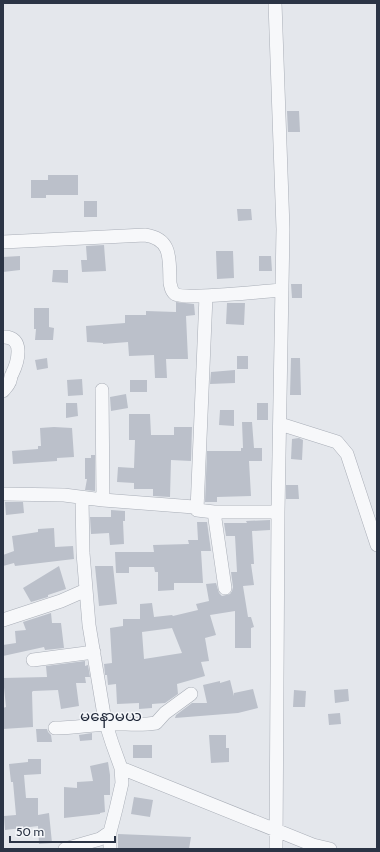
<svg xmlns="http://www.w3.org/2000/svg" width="380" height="852" font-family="Cabin,'Noto Sans Myanmar',sans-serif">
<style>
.building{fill:#bbc0ca;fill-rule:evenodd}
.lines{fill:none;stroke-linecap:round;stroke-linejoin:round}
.minor-casing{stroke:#a9aeb7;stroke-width:14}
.minor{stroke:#f7f8fa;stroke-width:13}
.labels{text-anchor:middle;stroke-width:3;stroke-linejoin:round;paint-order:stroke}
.quarter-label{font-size:15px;fill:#1d2536;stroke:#f4f6f9}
</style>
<rect width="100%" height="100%" fill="#e4e7ec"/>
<path class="building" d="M287 111H299L300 132H288Z
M48 175H78V195H46V198H31V180H48Z
M84 201H97V217H84Z
M237 209H251L252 220 238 221Z
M104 245 106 271 82 272 81 260H87L86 246Z
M216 251H233L234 278 217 279Z
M20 256V270L3 272V257Z
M259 256H271L272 271H259Z
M53 270H68V283L52 282Z
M291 284H302V298H292Z
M176 302 194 304 195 315 186 316 188 359H166L167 378H155L154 355 129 356 128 342 103 344V343L87 342 86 326 125 323V315H146V311L176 312Z
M227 303H245L244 325 226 324Z
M34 308H49V327L54 328 53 340H35L36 329H34Z
M237 356H248V369H237Z
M47 358 48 368 37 370 35 360Z
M291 358H300L301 395H290Z
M235 370V383L210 384 211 372Z
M82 379 83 395 68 396 67 380Z
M130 380H147V392H130Z
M126 394 128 408 111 411 110 397Z
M66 403H77L78 416 66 418Z
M257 403H268V420H257Z
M220 410H234V426L219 425Z
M129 414H150L151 435H174V427H192L191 461 171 460 170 497 153 496V489H134V483L117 482 118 467 134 468 135 440H129Z
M242 422H252L254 448H262V461H249L251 496 217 497V502H205L207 451H241V448H243Z
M54 427 72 428 74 457 57 458V461L13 464 12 451 38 449V446H41L40 428Z
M299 438 303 440 302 460 291 459 292 439Z
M91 455H95V491L85 490 87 479H85V458H91Z
M286 485H298L299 499H286Z
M5 502H23L24 513 6 515Z
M111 510 125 511V521H123L124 544 110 545 109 533 91 534 90 517H111Z
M270 520V530L252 531 254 564H251L254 585 243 586 248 617H251L254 627 251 628V648H235V611L210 615 216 635 205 638 209 661 201 662 205 676 177 684 178 694 165 703 152 704V708L139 709V703L117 704 116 684 108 685 107 675H105L104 664 112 663 110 628 123 626V619H140V604L152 603 154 617 172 615 173 616 198 610 196 604 209 601 206 584 216 583 219 593 222 596 230 594 232 591 233 587 231 572H237L235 536H226L224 523H247L246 521ZM172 628 182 653 144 659 142 632Z
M197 522H207L211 551H201L203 583H174V590L158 591V572H155L154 567H129V573H116L115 552H154L153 545 189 544 188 540H198Z
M54 528 55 547 73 546 74 559 15 566 14 563 3 566V555L14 551 12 536 38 532V529Z
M59 566 66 589 48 595V597L31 602 23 588Z
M95 566H113L117 604 99 606Z
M51 613 52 623H61L64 648 45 650 44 647 3 656V645L16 643 15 631 26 630 23 622Z
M85 661V666L88 665 90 677H85L86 683H76L79 706 61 709 58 690 33 691 32 692 33 727 3 729V708L6 707 3 678 47 677 46 666Z
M230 680 234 696V693L253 689 258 708 238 713 175 718 176 715 192 703H207L203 685 220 681V683Z
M348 689 349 701 335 703 334 690Z
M294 690 306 691 305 707H293Z
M340 713 341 724 329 725 328 714Z
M36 729H47L48 732 51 735 52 742H37Z
M92 733V740L80 741 79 735Z
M209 735H226V748H229V762L211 763Z
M133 745H152V758H133Z
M28 759H41V774L24 775 26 798H38V815L49 813 52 843 39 844 38 826 5 830 4 816 16 815 13 782H11L9 764 28 762Z
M108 762 110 775V795H104L105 812 100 813V814L64 818V787L77 788V782L93 781 90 766Z
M134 797 153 800 150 817 131 814Z
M118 834 191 837 189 849H118Z"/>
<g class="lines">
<g class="minor-casing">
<path id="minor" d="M275 3 283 229 278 512 276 849
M3 242 145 235C173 239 169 260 170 283 171 287 171 291 175 294 184 300 265 291 282 290
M3 337C25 336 18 362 12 374 10 377 11 381 9 383 8 386 5 388 3 391
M102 390 103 500
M280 424 337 442 347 454 377 545
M3 494 64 495 103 500 194 507 197 510 214 512H278
M82 498 83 553 89 625 105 721 112 743 121 768 122 783 116 809 110 832V849
M197 510 206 296
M214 512 225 588
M3 620 61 601 86 590
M33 660 94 652
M55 728C72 728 89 725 106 724 123 723 139 726 156 723L165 713 191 694
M121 768 313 845 330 849
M65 849 100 839 110 832"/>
</g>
<use href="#minor" class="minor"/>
</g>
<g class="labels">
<g class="quarter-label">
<text x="111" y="721">မနောမယ</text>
</g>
</g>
<rect width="380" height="852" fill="none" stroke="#2b3445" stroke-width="8"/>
<path d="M10 836v6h105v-6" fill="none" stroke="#2b3445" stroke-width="2"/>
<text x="16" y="836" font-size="12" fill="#2b3445" stroke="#f4f6f9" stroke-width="3" paint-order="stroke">50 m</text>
</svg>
